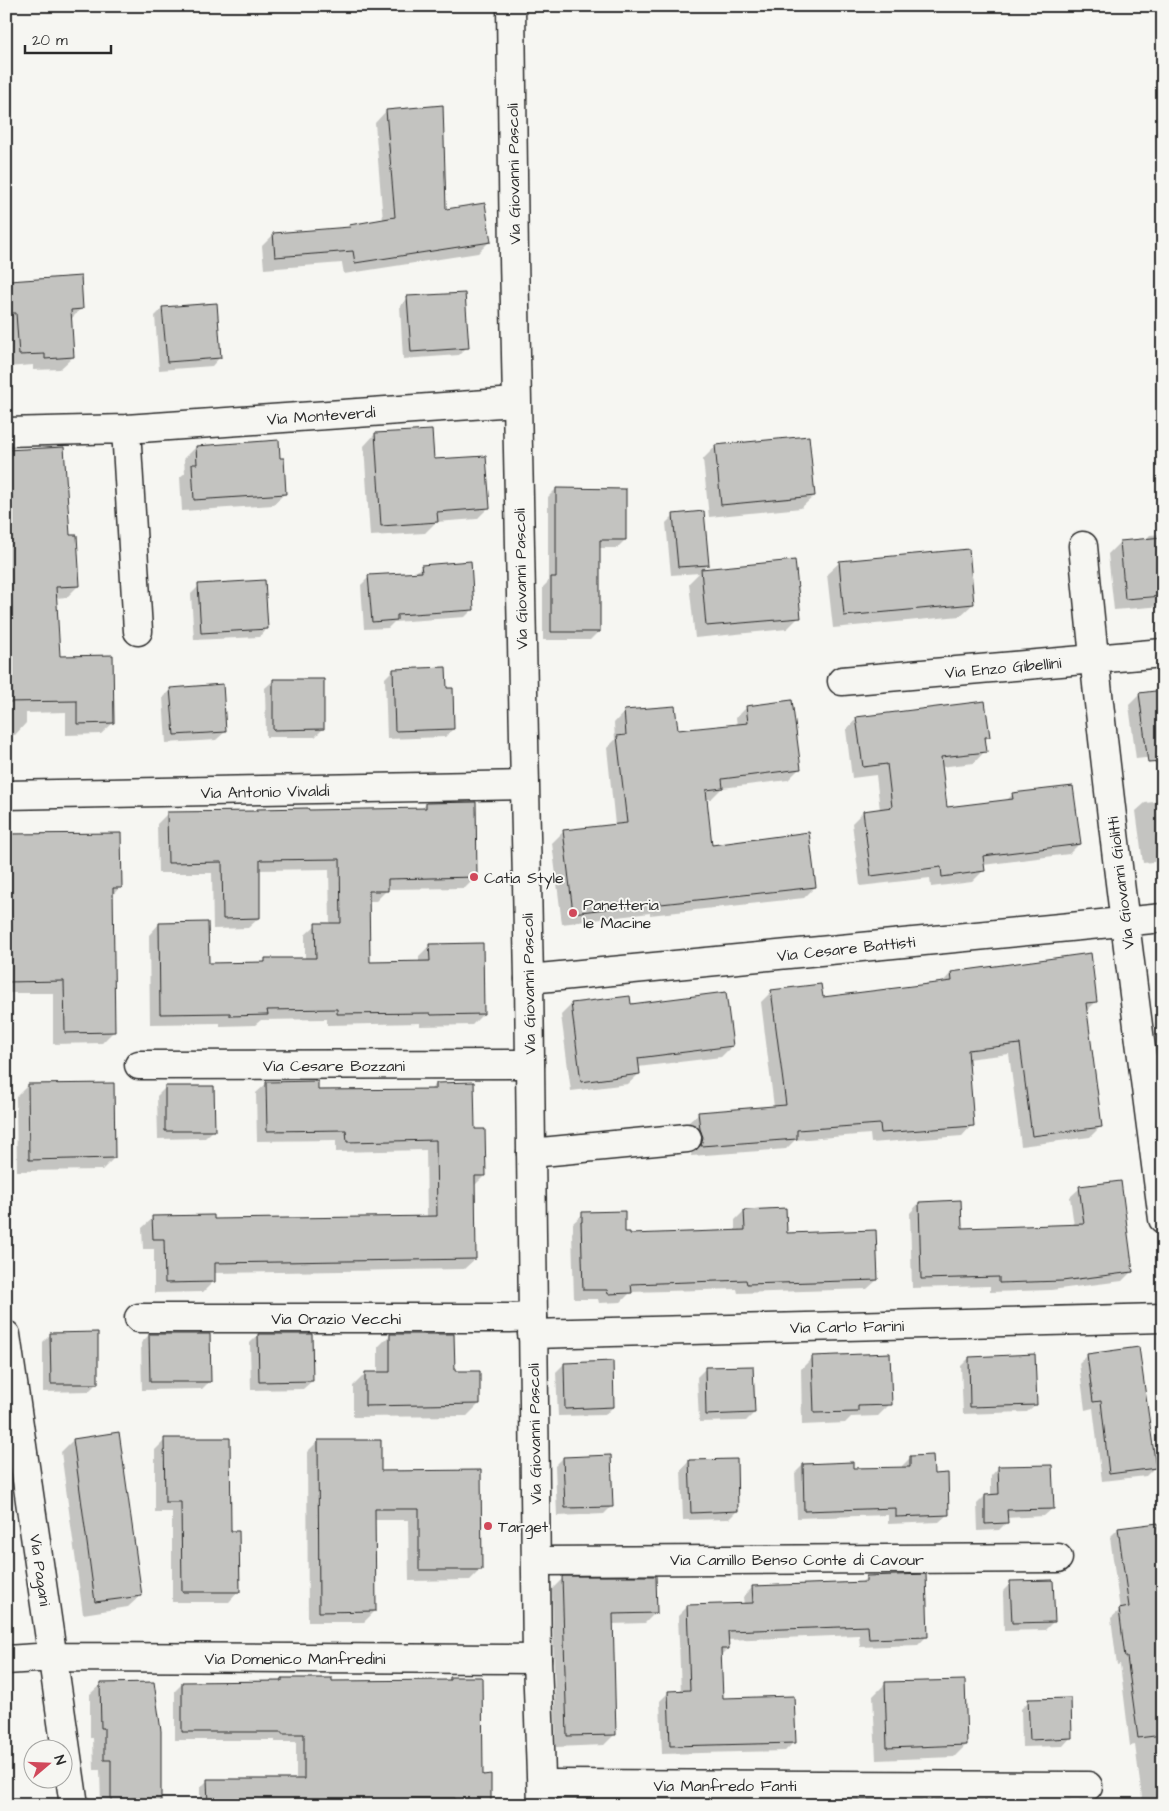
<svg xmlns="http://www.w3.org/2000/svg" width="1169" height="1811" font-family="'Architects Daughter',sans-serif">
<style>
.shadow{fill:#0003}
.building{fill:#c3c3c0;stroke:#2b2b2b}
.lines{fill:none;stroke-linecap:round;stroke-linejoin:round}
.street-casing{stroke:#2b2b2b;stroke-width:31}
.secondary-casing{stroke:#2b2b2b;stroke-width:31}
.street{stroke:#f6f6f2;stroke-width:28}
.secondary{stroke:#f6f6f2;stroke-width:28}
.poi-dot{fill:#d1495b;stroke:#f6f6f2;stroke-width:2}
.labels{text-anchor:middle;stroke-width:4;stroke-linejoin:round;paint-order:stroke}
.street-label{font-size:16px;fill:#2b2b2b;stroke:#f6f6f2}
.poi-label{font-size:16px;fill:#2b2b2b;stroke:#f6f6f2;text-anchor:start}
</style>
<rect width="100%" height="100%" fill="#f6f6f2"/>
<filter id="ink" filterUnits="userSpaceOnUse"><feTurbulence type="fractalNoise" baseFrequency=".02" numOctaves="2"/><feDisplacementMap in="SourceGraphic" scale="10" xChannelSelector="R" yChannelSelector="G"/><feConvolveMatrix kernelMatrix="1 2 1 2 8 2 1 2 1" color-interpolation-filters="sRGB"/></filter>
<g filter="url(#ink)">
<path class="shadow" d="M386 111 445 211 490 241 478 253 344 274 342 263 264 269 262 246 274 234 347 229 350 226 383 221 375 123Z
M10 282 82 308 70 320 73 357 60 369 33 370V365L7 367 6 285Z
M408 298 467 347 459 355 403 359 400 306Z
M163 308 220 357 212 366 159 370 155 316Z
M375 434 433 461 488 508 477 519 436 522 425 533 370 536 364 446Z
M716 446 814 496 801 508 709 517 703 459Z
M196 447 279 460 285 493 273 505 182 511 180 477 185 473 184 459Z
M6 452 68 537 79 585 67 597 55 598 59 657 113 723 101 734 66 735V712L26 713V723L15 735H6Z
M556 489 625 540 617 548H599L598 632 590 640H543V587L548 582V497Z
M674 515 708 564 702 570 799 617 787 629 695 638 689 583 699 573 671 575 666 523Z
M1163 534V606L1114 610 1108 554 1120 542 1145 540 1150 535Z
M840 562 973 604 960 616 833 628 827 574Z
M422 566 473 609 465 617 394 622 388 628 364 629 361 585 369 577 414 574Z
M199 586 267 628 259 637 194 640 191 594Z
M393 670 446 689 453 729 445 737 387 739 385 678Z
M274 680 323 729 315 737H266L265 688Z
M171 689 225 732 216 740 166 743 163 697Z
M1140 694 1163 756 1136 759 1129 705Z
M747 707 799 769 788 780 722 788 711 799H706L711 846 815 887 804 898 650 915V913L562 924 552 843 563 832 615 825 607 748 615 740 614 723 625 711 676 731 737 725 736 718Z
M857 718 989 736 984 741 985 751 974 763 940 767 946 808 1006 801 1013 794 1080 843 1069 854 983 865V871L972 882 931 887 930 878 860 886 852 823 863 812 880 810 876 775 852 778 846 730Z
M1163 801V861L1143 863 1136 811 1145 803Z
M426 804 476 877 465 888 386 889V891L376 901H368L369 964 419 963V956L430 945 483 1014 472 1025 420 1026V1023L327 1025V1019L261 1020 255 1025 220 1026V1023L150 1024 149 935 159 924 208 964 262 963 266 960 305 959V935L316 925 330 924 329 869 259 870V918L248 928 213 929 212 873H158L157 824 168 813 421 810Z
M6 835 120 887 112 896 114 1031 102 1043 53 1044V993H6Z
M951 973 1096 1002 1086 1011 1101 1126 1090 1137 1021 1146 1009 1054 967 1059 972 1125 962 1136 871 1143 870 1134 795 1140 786 1149 691 1156 692 1148 690 1140 688 1123 699 1113 774 1107 761 1002 771 992 822 998 941 984Z
M572 1004 630 1005 732 1046 721 1057 638 1067 639 1074 628 1084 571 1091 561 1015Z
M267 1083 316 1091 430 1090 436 1084 474 1130 485 1175 474 1186 475 1259 464 1269 214 1273V1281L203 1292 154 1293V1249H143L142 1228 153 1218 213 1220 427 1217 426 1150 336 1152V1140L257 1141 256 1093Z
M28 1085 114 1158 102 1170 17 1171 16 1097Z
M165 1088 214 1130 205 1138 158 1139 157 1096Z
M1080 1188 1132 1271 1122 1281 1051 1290 990 1292V1286L912 1288 910 1213 919 1203 961 1230 1074 1226 1070 1197Z
M744 1211 785 1234 877 1280 867 1289 738 1293 737 1289 631 1292 621 1302 599 1303 598 1299H574L572 1233 573 1231V1223L583 1214 628 1236 735 1232V1220Z
M51 1334 97 1383 89 1391 43 1392V1342Z
M149 1335 210 1381 202 1389 142 1390 141 1343Z
M258 1335 312 1381 303 1389 251 1390 250 1343Z
M390 1335 453 1372 479 1404 467 1416 353 1417V1386L365 1374 378 1373V1347Z
M1087 1355 1154 1468 1146 1476 1102 1481 1093 1408 1085 1410 1079 1363Z
M813 1357 890 1404 878 1416 851 1417 845 1423 802 1425 801 1369Z
M969 1358 1036 1404 1027 1412 963 1414 961 1366Z
M564 1364 613 1407 605 1415 558 1416 556 1372Z
M705 1369 754 1413 746 1421 699 1422 697 1377Z
M73 1440 141 1595 128 1607 83 1614 61 1452Z
M165 1440 230 1532 239 1591 229 1602H172V1512H155V1450Z
M318 1441 380 1472 480 1471 481 1569 470 1580 409 1581 408 1520H374L375 1611 364 1622H308L307 1452Z
M563 1458 612 1506 604 1514 557 1516 555 1466Z
M910 1458 933 1475 948 1514 939 1522 888 1524V1515L797 1518 795 1473 803 1465 852 1470 902 1468V1466Z
M689 1461 737 1511 729 1519 683 1520 681 1470Z
M999 1467 1053 1508 1044 1516 1006 1518 1007 1522 999 1530 978 1531 977 1504 985 1496H991V1476Z
M1118 1529 1163 1568V1805H1143L1135 1745 1130 1746 1120 1664 1117 1665 1111 1618 1120 1610 1110 1537Z
M867 1577 927 1636 918 1645 860 1647 859 1635 727 1640 728 1648 720 1656 721 1699 794 1742 785 1751 662 1754 660 1701 669 1692H681L678 1616 687 1607 744 1605 743 1597 753 1587 860 1584Z
M563 1578 656 1612 645 1623 612 1624 615 1734 604 1745 556 1747 552 1589Z
M1011 1583 1053 1622 1045 1630 1004 1631 1003 1591Z
M450 1678 490 1805H200V1788L208 1780H296V1742H275V1740H175V1691L183 1683 280 1682 283 1679 330 1682 448 1681Z
M886 1683 966 1745 954 1757 876 1760 873 1696Z
M101 1684 159 1805H101L100 1770H94L93 1738H90V1694Z
M6 1691 9 1753 6 1756Z
M1029 1701 1071 1737 1063 1746 1022 1747 1021 1709Z
M614 1802V1805H567L568 1804Z
M958 1802 1013 1803V1805H955Z
M770 1803V1805H720Z
M855 1803V1805H801Z"/>
<path class="building" d="M443 105 446 209 485 203 491 242 355 263 353 251 275 257 273 233 350 227 349 225 395 217 386 110Z
M81 276 83 309 71 310 74 357 45 359V354L19 355 16 313H11L9 281Z
M465 293 469 348 411 352 407 296Z
M217 303 221 358 167 362 162 307Z
M432 430 434 459 486 456 490 508 437 512 438 522 381 526 375 433Z
M809 436 815 496 721 505 715 445Z
M279 440 280 458H284L286 494 194 500 192 464H197L196 446Z
M64 447 70 535H77L80 586 56 587 60 656 113 655 114 723 77 724V701L6 702V450Z
M556 488 626 489V540H600V632H551V577H556Z
M704 511 709 565 678 567 673 514Z
M1163 537V596L1125 599 1120 541Z
M969 549 974 604 844 616 839 561Z
M795 560 801 618 706 626 701 569Z
M471 561 474 610 397 615V620L372 622 368 575 422 572 421 565Z
M265 580 268 629 201 633 198 584Z
M446 667 447 688H453L454 729 395 731 393 669Z
M273 679H324V729L273 730Z
M223 684 226 732 174 735 170 688Z
M1163 690V762L1148 763 1139 693Z
M792 700 801 769 722 779 723 788 706 790 712 845 809 832 816 887 661 904V902L573 913 563 830 627 823 617 736 626 735 624 710 675 706 678 730 748 723 746 706Z
M985 701 990 737H985L987 752 941 757 947 807 1013 799 1012 793 1073 786 1081 844 983 856 985 871 942 877 941 867 871 876 863 811 892 807 887 764 863 767 856 717Z
M476 802 477 877 388 879V891H369L370 962 430 961 429 944 483 943 484 1014 431 1015 430 1013 337 1014V1009L267 1010 268 1015 230 1016V1013L160 1014 159 923 208 922 209 963 265 962V958H316L315 923H341L340 859 260 860V918L223 919 222 862 168 863 167 812 257 811V809L308 808 309 810 426 808V803Z
M121 833 122 888H113L115 1032 65 1033 64 981 6 982V834Z
M1091 953 1097 1002 1086 1003 1102 1127 1032 1136 1020 1044 968 1050 974 1126 881 1133 880 1124 797 1130V1139L701 1146 703 1137 700 1129 698 1112 786 1105 771 990 821 984 823 997 952 981 951 972Z
M726 992 733 1046 638 1058 640 1074 581 1082 571 1003 630 996 631 1004Z
M318 1081V1090L436 1089V1083L474 1082 475 1129H485L486 1176H475L476 1259 215 1263V1282L165 1283 164 1239H153L152 1216 214 1215V1219L437 1216 436 1140 347 1142 346 1130 267 1131 266 1082Z
M114 1083 115 1158 29 1160 28 1084Z
M165 1086H214L215 1131H165Z
M1121 1181 1133 1272 1062 1281 999 1283V1277L921 1279 919 1202 961 1200 962 1228 1084 1224 1079 1186Z
M786 1208 787 1233 876 1230 878 1280 747 1284 746 1280 631 1284 632 1293 608 1294 607 1290H583L581 1222H582V1212L625 1211V1232H630V1234L745 1230 744 1210Z
M98 1332V1384H51L50 1333Z
M149 1334H210L211 1382H150Z
M258 1334H312L313 1381 259 1382Z
M390 1334H454L455 1371H480V1404L365 1406V1372H390Z
M1139 1347 1156 1468 1109 1474 1101 1401 1093 1402 1087 1354Z
M890 1353 892 1405 858 1406V1412L814 1413 812 1356Z
M1035 1354 1037 1405 970 1407 969 1357Z
M613 1361 614 1407 565 1409 564 1363Z
M753 1366 755 1413 706 1415 705 1367Z
M119 1432 142 1596 95 1602 73 1439Z
M164 1438H230L231 1531H239L240 1592H182L181 1502H165Z
M318 1440H381V1471L481 1470 482 1570H419V1509H375L376 1611 319 1612Z
M611 1455 613 1507 565 1508 563 1457Z
M933 1455 934 1474 948 1473 949 1515 896 1517V1508L804 1511 803 1464 853 1462V1468L910 1467V1456Z
M737 1459 738 1511 691 1513 689 1460Z
M1052 1465 1054 1509 1007 1510 1008 1523 985 1524V1495L999 1494 998 1466Z
M1158 1523 1163 1558V1735L1138 1738 1127 1657H1125L1119 1609 1129 1607 1118 1528Z
M926 1574 928 1637 869 1639 868 1626 728 1631 729 1649H721L723 1698 794 1696 796 1743 670 1746 668 1691 690 1690 687 1605 753 1603 752 1586 866 1582V1576Z
M562 1576H656L657 1613 613 1614 616 1735 567 1736Z
M1053 1580 1055 1622 1012 1623 1010 1581Z
M450 1677H482L483 1775 491 1774V1805H455V1798H409V1805H208L207 1779H304V1734H282V1732H182V1682L282 1681V1678H332V1681L450 1680Z
M965 1680 967 1745 887 1748 885 1682Z
M154 1682 161 1731V1805H111V1760H104V1728H101L100 1683Z
M1071 1698 1072 1738 1030 1740 1028 1699Z"/>
<g class="lines">
<g class="street-casing">
<path id="street" d="M126 429 138 631
M6 432 126 429 516 402
M1083 546C1104 771 1134 995 1163 1219
M842 681 1163 653
M6 795 524 785
M529 979 1163 918
M139 1065 530 1064
M531 1153 687 1138
M139 1318H510L533 1317
M532 1334 1163 1318
M6 1335 74 1805
M537 1561 1058 1558
M6 1660 53 1657 537 1659
M542 1784 1088 1786"/>
</g>
<g class="secondary-casing">
<path id="secondary" d="M511 6 514 258 529 979 537 1659 542 1805"/>
</g>
<use href="#street" class="street"/>
<use href="#secondary" class="secondary"/>
</g>
</g>
<g class="poi-dot">
<circle cx="474" cy="877" r="5"/>
<circle cx="573" cy="913" r="5"/>
<circle cx="488" cy="1526" r="5"/>
</g>
<g class="labels">
<g class="street-label">
<text transform="translate(513 174) rotate(-91)" y="6">Via Giovanni Pascoli</text>
<text transform="translate(321 415) rotate(-4)" y="6">Via Monteverdi</text>
<text transform="translate(520 579) rotate(-91)" y="6">Via Giovanni Pascoli</text>
<text transform="translate(1003 667) rotate(-5)" y="6">Via Enzo Gibellini</text>
<text transform="translate(265 791) rotate(-1)" y="6">Via Antonio Vivaldi</text>
<text transform="translate(1120 883) rotate(-97)" y="6">Via Giovanni Giolitti</text>
<text transform="translate(846 948) rotate(-6)" y="6">Via Cesare Battisti</text>
<text transform="translate(528 984) rotate(-91)" y="6">Via Giovanni Pascoli</text>
<text x="334" y="1071">Via Cesare Bozzani</text>
<text x="336" y="1324">Via Orazio Vecchi</text>
<text transform="translate(847 1326) rotate(-1)" y="6">Via Carlo Farini</text>
<text transform="translate(534 1434) rotate(-91)" y="6">Via Giovanni Pascoli</text>
<text x="797" y="1565">Via Camillo Benso Conte di Cavour</text>
<text transform="translate(41 1570) rotate(82)" y="6">Via Pagani</text>
<text x="295" y="1664">Via Domenico Manfredini</text>
<text x="725" y="1791">Via Manfredo Fanti</text>
</g>
<g class="poi-label">
<text x="484" y="883">Catia Style</text>
<text x="583" y="910">Panetteria<tspan x="583" dy="18">le Macine</tspan></text>
<text x="498" y="1532">Target</text>
</g>
</g>
<rect width="1169" height="1811" fill="none" stroke="#f6f6f2" stroke-width="25"/>
<rect x="12" y="12" width="1144" height="1786" fill="none" stroke="#2b2b2b" stroke-width="2" filter="url(#ink)"/>
<g transform="translate(48 1764) rotate(71)"><circle r="24" fill="#f6f6f2" stroke="#a5a5a2"/>
<path d="M0-4L9 19L0 12L-9 19Z" fill="#d1495b"/>
<text y="-8" font-size="14" font-weight="bold" text-anchor="middle" fill="#2b2b2b">N</text>
</g>
<path d="M25 45v8h86v-8" fill="none" stroke="#2b2b2b" stroke-width="2.5"/>
<text x="32" y="45" font-size="15" fill="#2b2b2b" stroke="#f6f6f2" stroke-width="4" paint-order="stroke">20 m</text>
</svg>
